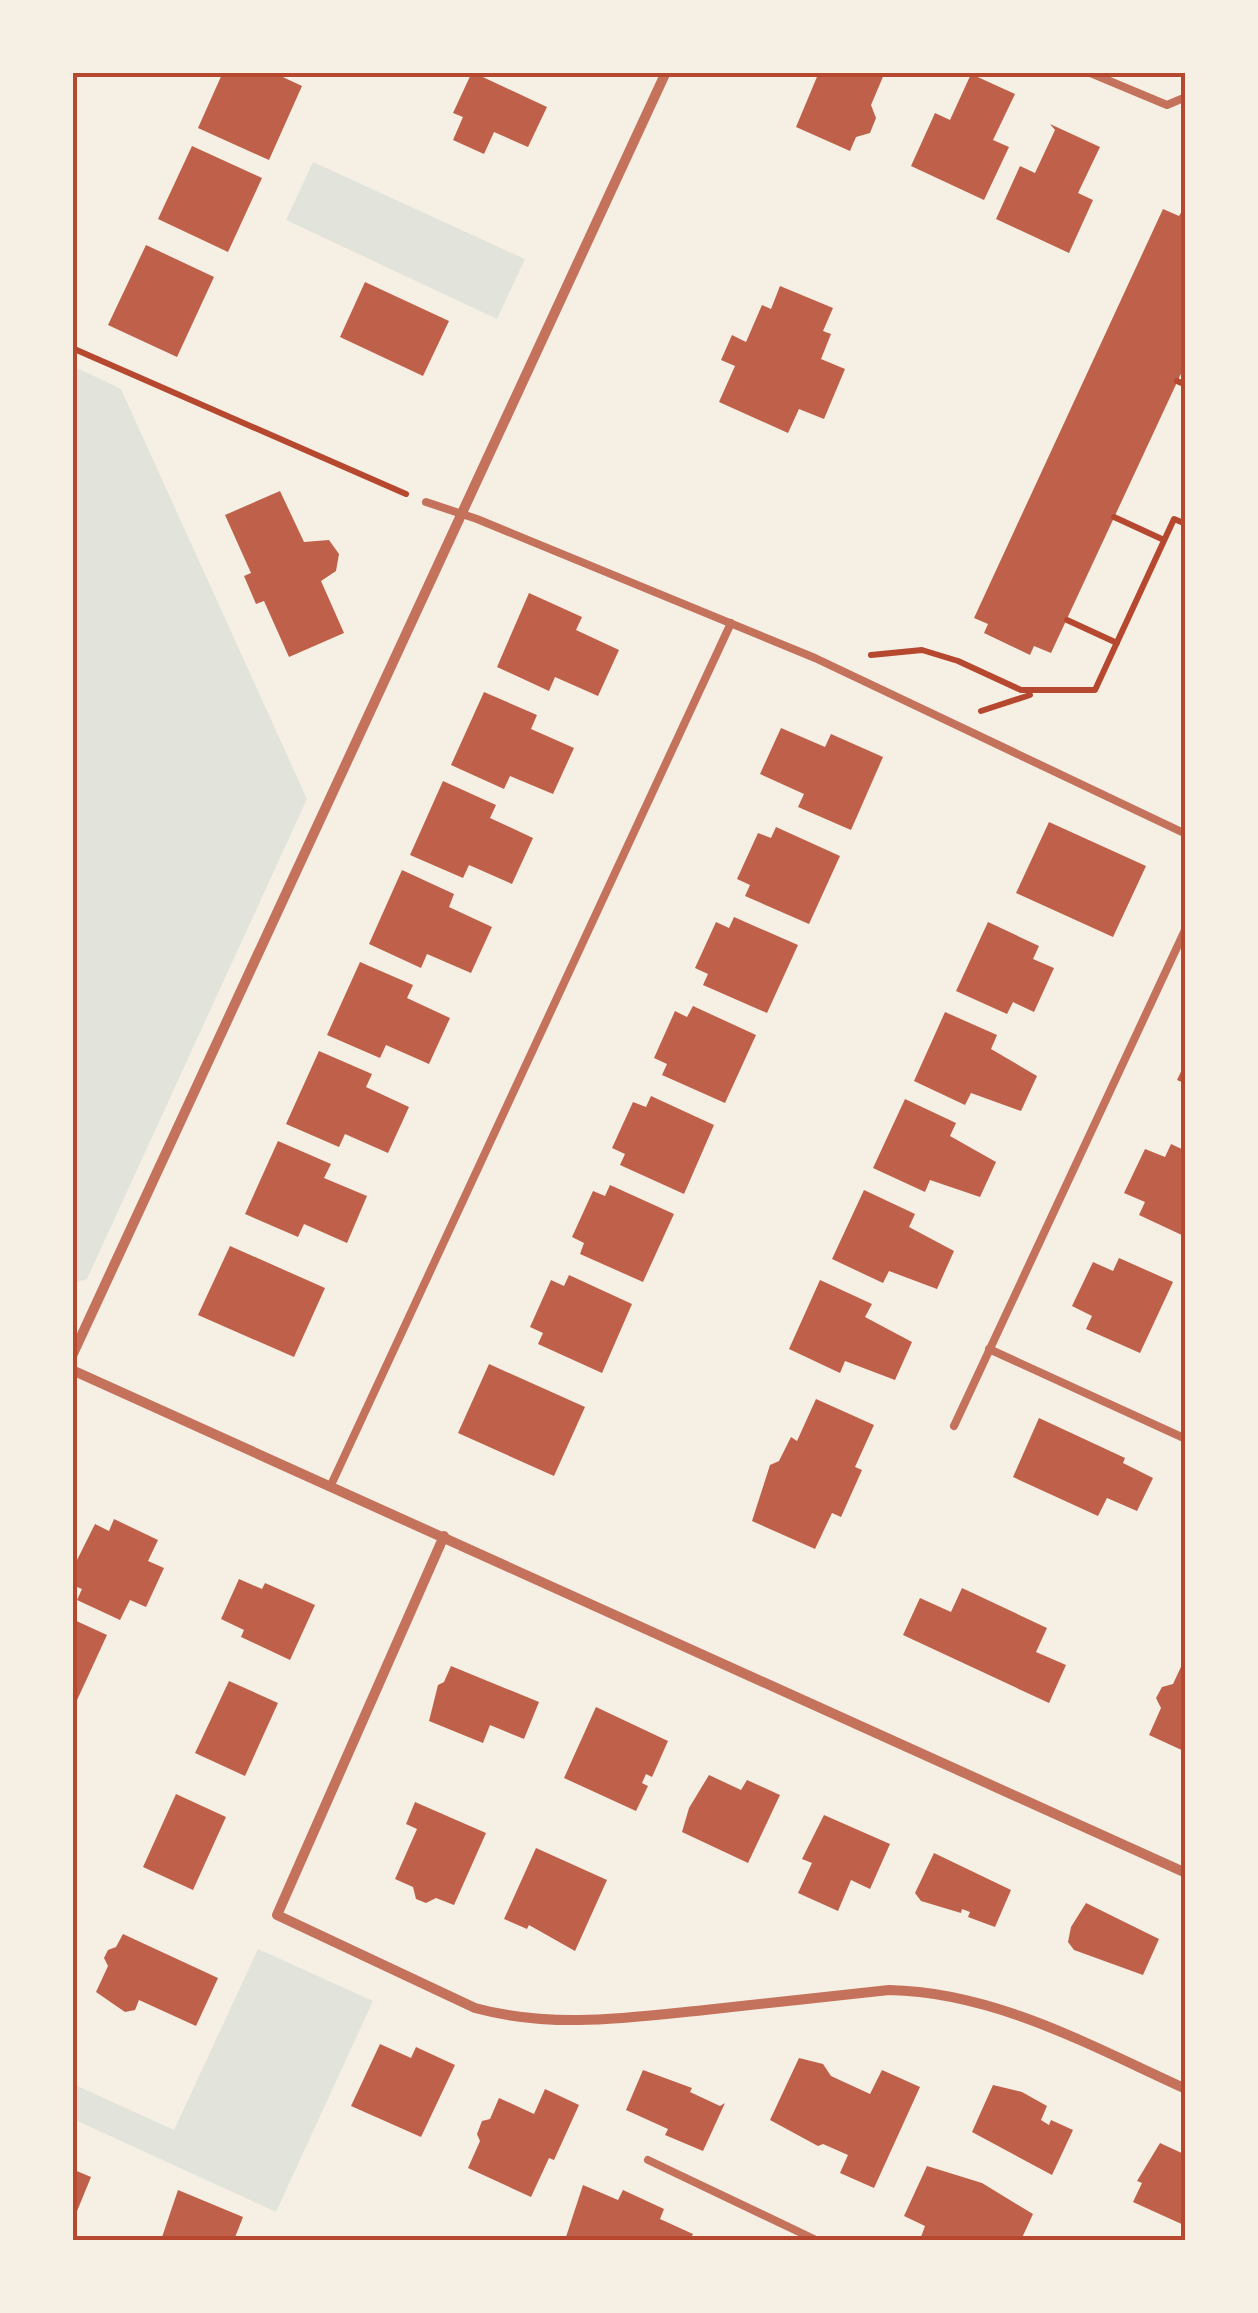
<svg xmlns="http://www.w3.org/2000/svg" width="1258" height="2313" font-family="Ubuntu,sans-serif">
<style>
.green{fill:#e2e4dc}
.building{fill:#bf614a}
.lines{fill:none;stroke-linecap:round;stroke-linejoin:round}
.path{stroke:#b5482f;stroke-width:6}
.service{stroke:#c5725c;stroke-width:8}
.minor{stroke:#c5725c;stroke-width:10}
.neatline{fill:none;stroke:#b5482f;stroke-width:4}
</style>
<rect width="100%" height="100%" fill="#f6efe4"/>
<path class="green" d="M313 162 525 259 497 319 286 220Z
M73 366 121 389 307 799 87 1279 73 1283Z
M258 1949 373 2001 276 2212 73 2119V2084L174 2130Z"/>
<path class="building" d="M223 72H272L302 86 269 160 198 128Z
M472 72 547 107 528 147 494 132 484 154 453 140 463 117 453 113Z
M819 72H885L871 105 876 118 870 133 856 137 850 151 796 127Z
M971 74 1015 94 993 140 1009 147 984 200 911 166 935 113 950 120Z
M1050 124 1100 147 1078 193 1093 200 1069 253 996 219 1020 166 1035 173 1055 130Z
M192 146 262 178 228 252 158 219Z
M1186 204V363L1051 653 1034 646 1030 655 984 633 988 624 974 618 1163 209 1179 216Z
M146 245 214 277 177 357 108 325Z
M365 282 449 321 423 376 340 337Z
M780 286 833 308 823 331 831 334 821 359 845 369 824 419 799 409 788 433 719 402 735 366 721 360 732 335 746 342 762 305 771 309Z
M280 491 304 542 329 540 339 554 336 571 321 581 344 633 289 657 264 601 256 604 244 576 251 573 225 515Z
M529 593 582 617 576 630 619 650 598 696 555 677 549 691 497 667Z
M484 692 537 715 531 729 574 748 553 794 510 776 504 789 451 765Z
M781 728 825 747 831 734 883 757 851 830 798 807 804 794 760 774Z
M443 781 496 805 490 818 533 838 512 884 469 865 463 878 410 855Z
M1049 822 1146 866 1113 937 1016 893Z
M776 827 840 856 809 924 745 896 750 885 737 879 758 833 771 838Z
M402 870 454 894 449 907 492 927 471 973 427 954 421 968 369 944Z
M734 917 798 945 767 1013 703 985 708 974 695 968 716 922 729 928Z
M988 922 1039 946 1033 959 1054 968 1034 1012 1013 1002 1007 1014 956 991Z
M360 962 413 985 407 998 450 1018 429 1064 386 1045 380 1058 327 1035Z
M693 1006 756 1035 725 1103 662 1075 667 1064 654 1058 675 1011 687 1017Z
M945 1012 997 1035 991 1049 1037 1076 1021 1111 971 1093 965 1105 914 1081Z
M319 1051 372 1074 366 1087 409 1107 388 1153 345 1134 339 1147 286 1124Z
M1186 1061V1084L1177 1080Z
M651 1096 714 1125 684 1194 620 1165 625 1154 612 1148 633 1102 646 1107Z
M905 1099 956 1123 950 1136 996 1162 980 1197 930 1180 925 1192 873 1168Z
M278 1141 331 1164 324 1178 367 1196 347 1243 304 1224 298 1237 245 1214Z
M1171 1144 1186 1151V1237L1139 1215 1145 1202 1124 1193 1145 1149 1165 1157Z
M610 1185 674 1214 643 1282 580 1254 584 1243 572 1237 593 1191 605 1196Z
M864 1190 915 1214 909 1227 954 1251 937 1289 889 1271 883 1283 832 1259Z
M230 1246 325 1288 294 1357 198 1315Z
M1119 1258 1173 1282 1140 1353 1086 1329 1092 1316 1072 1306 1093 1262 1113 1271Z
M569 1275 632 1304 602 1373 538 1344 543 1333 530 1327 551 1280 564 1286Z
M820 1280 872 1304 865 1317 912 1342 895 1380 845 1361 840 1373 789 1349Z
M489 1364 585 1407 554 1476 458 1433Z
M816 1399 874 1425 855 1467 862 1470 841 1517 832 1513 815 1549 752 1521 770 1465 779 1461 791 1437 797 1441Z
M1039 1418 1125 1458 1123 1463 1153 1478 1137 1511 1107 1498 1098 1516 1013 1477Z
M114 1519 158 1540 148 1561 164 1568 146 1607 130 1600 120 1620 77 1600 82 1589 72 1585V1570L95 1524 109 1531Z
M239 1579 262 1589 265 1583 315 1605 290 1660 241 1637 244 1630 221 1619Z
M962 1588 1047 1628 1036 1652 1066 1665 1049 1703 903 1635 920 1598 951 1612Z
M72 1619 107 1635 72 1711Z
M1186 1656V1752L1149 1735 1161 1708 1156 1698 1162 1687 1173 1684Z
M451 1666 539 1702 524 1739 490 1725 483 1743 429 1721 438 1685 444 1682Z
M229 1681 278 1703 245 1776 195 1753Z
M596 1707 668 1741 652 1777 646 1774 642 1783 648 1786 636 1811 564 1778Z
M709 1775 741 1790 747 1780 780 1795 748 1863 682 1832 689 1808Z
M176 1794 226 1817 193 1890 143 1867Z
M415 1802 486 1833 454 1905 436 1898 426 1903 416 1899 413 1887 395 1879 417 1829 406 1824Z
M824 1815 890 1844 870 1889 851 1880 838 1911 798 1893 812 1863 802 1859Z
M536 1848 607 1880 575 1951 529 1925 527 1929 504 1919Z
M934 1853 1011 1890 995 1927 968 1917 970 1912 962 1909 961 1913 921 1901 915 1893Z
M1086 1903 1159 1939 1143 1975 1074 1950 1068 1942 1071 1927Z
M123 1934 218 1978 196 2026 139 2000 135 2010 125 2012 96 1992 108 1966 104 1958 108 1950 116 1947Z
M380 2044 411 2058 416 2047 455 2065 421 2137 351 2106Z
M799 2058 823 2064 831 2076 870 2094 882 2070 920 2087 874 2188 840 2173 848 2155 823 2144 818 2146 770 2120Z
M643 2070 692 2088 690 2092 720 2106 725 2103 703 2151 665 2135 668 2129 626 2110Z
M993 2085 1022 2092 1047 2106 1041 2120 1049 2125 1051 2120 1073 2130 1052 2175 972 2132Z
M545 2089 579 2105 554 2160 549 2158 531 2197 468 2168 480 2141 477 2134 482 2121 490 2119 499 2098 534 2114Z
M1160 2143 1186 2155V2226L1133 2202 1142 2183 1137 2181Z
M927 2166 982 2183 1033 2214 1021 2240 921 2237 925 2226 904 2216Z
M72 2169 91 2177 73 2221H72Z
M583 2185 618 2200 623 2190 664 2209 660 2219 693 2234 690 2240H565Z
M178 2190 243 2217 234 2240H161Z"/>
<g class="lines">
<path class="path" d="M72 348 406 494
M1177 381 1186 385
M1114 517 1164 540
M1067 620 1117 643
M871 655 922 650 958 661 1021 690H1095L1174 519 1186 524
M981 711 1030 695"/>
<path class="service" d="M1088 72 1167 105 1186 97
M426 502 477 519 815 658 1186 834
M989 1349 1186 1439
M954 1426 1186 928
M331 1485 731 623
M648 2160 816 2240"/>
<path class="minor" d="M72 1356 666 72
M72 1370 1186 1873
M444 1536 277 1915 475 2008C552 2029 627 2018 705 2010 766 2003 828 1997 889 1990 995 1992 1091 2046 1186 2089"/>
</g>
<rect width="1258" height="2313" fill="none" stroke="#f6efe4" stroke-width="150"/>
<rect x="75" y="75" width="1108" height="2163" class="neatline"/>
</svg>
